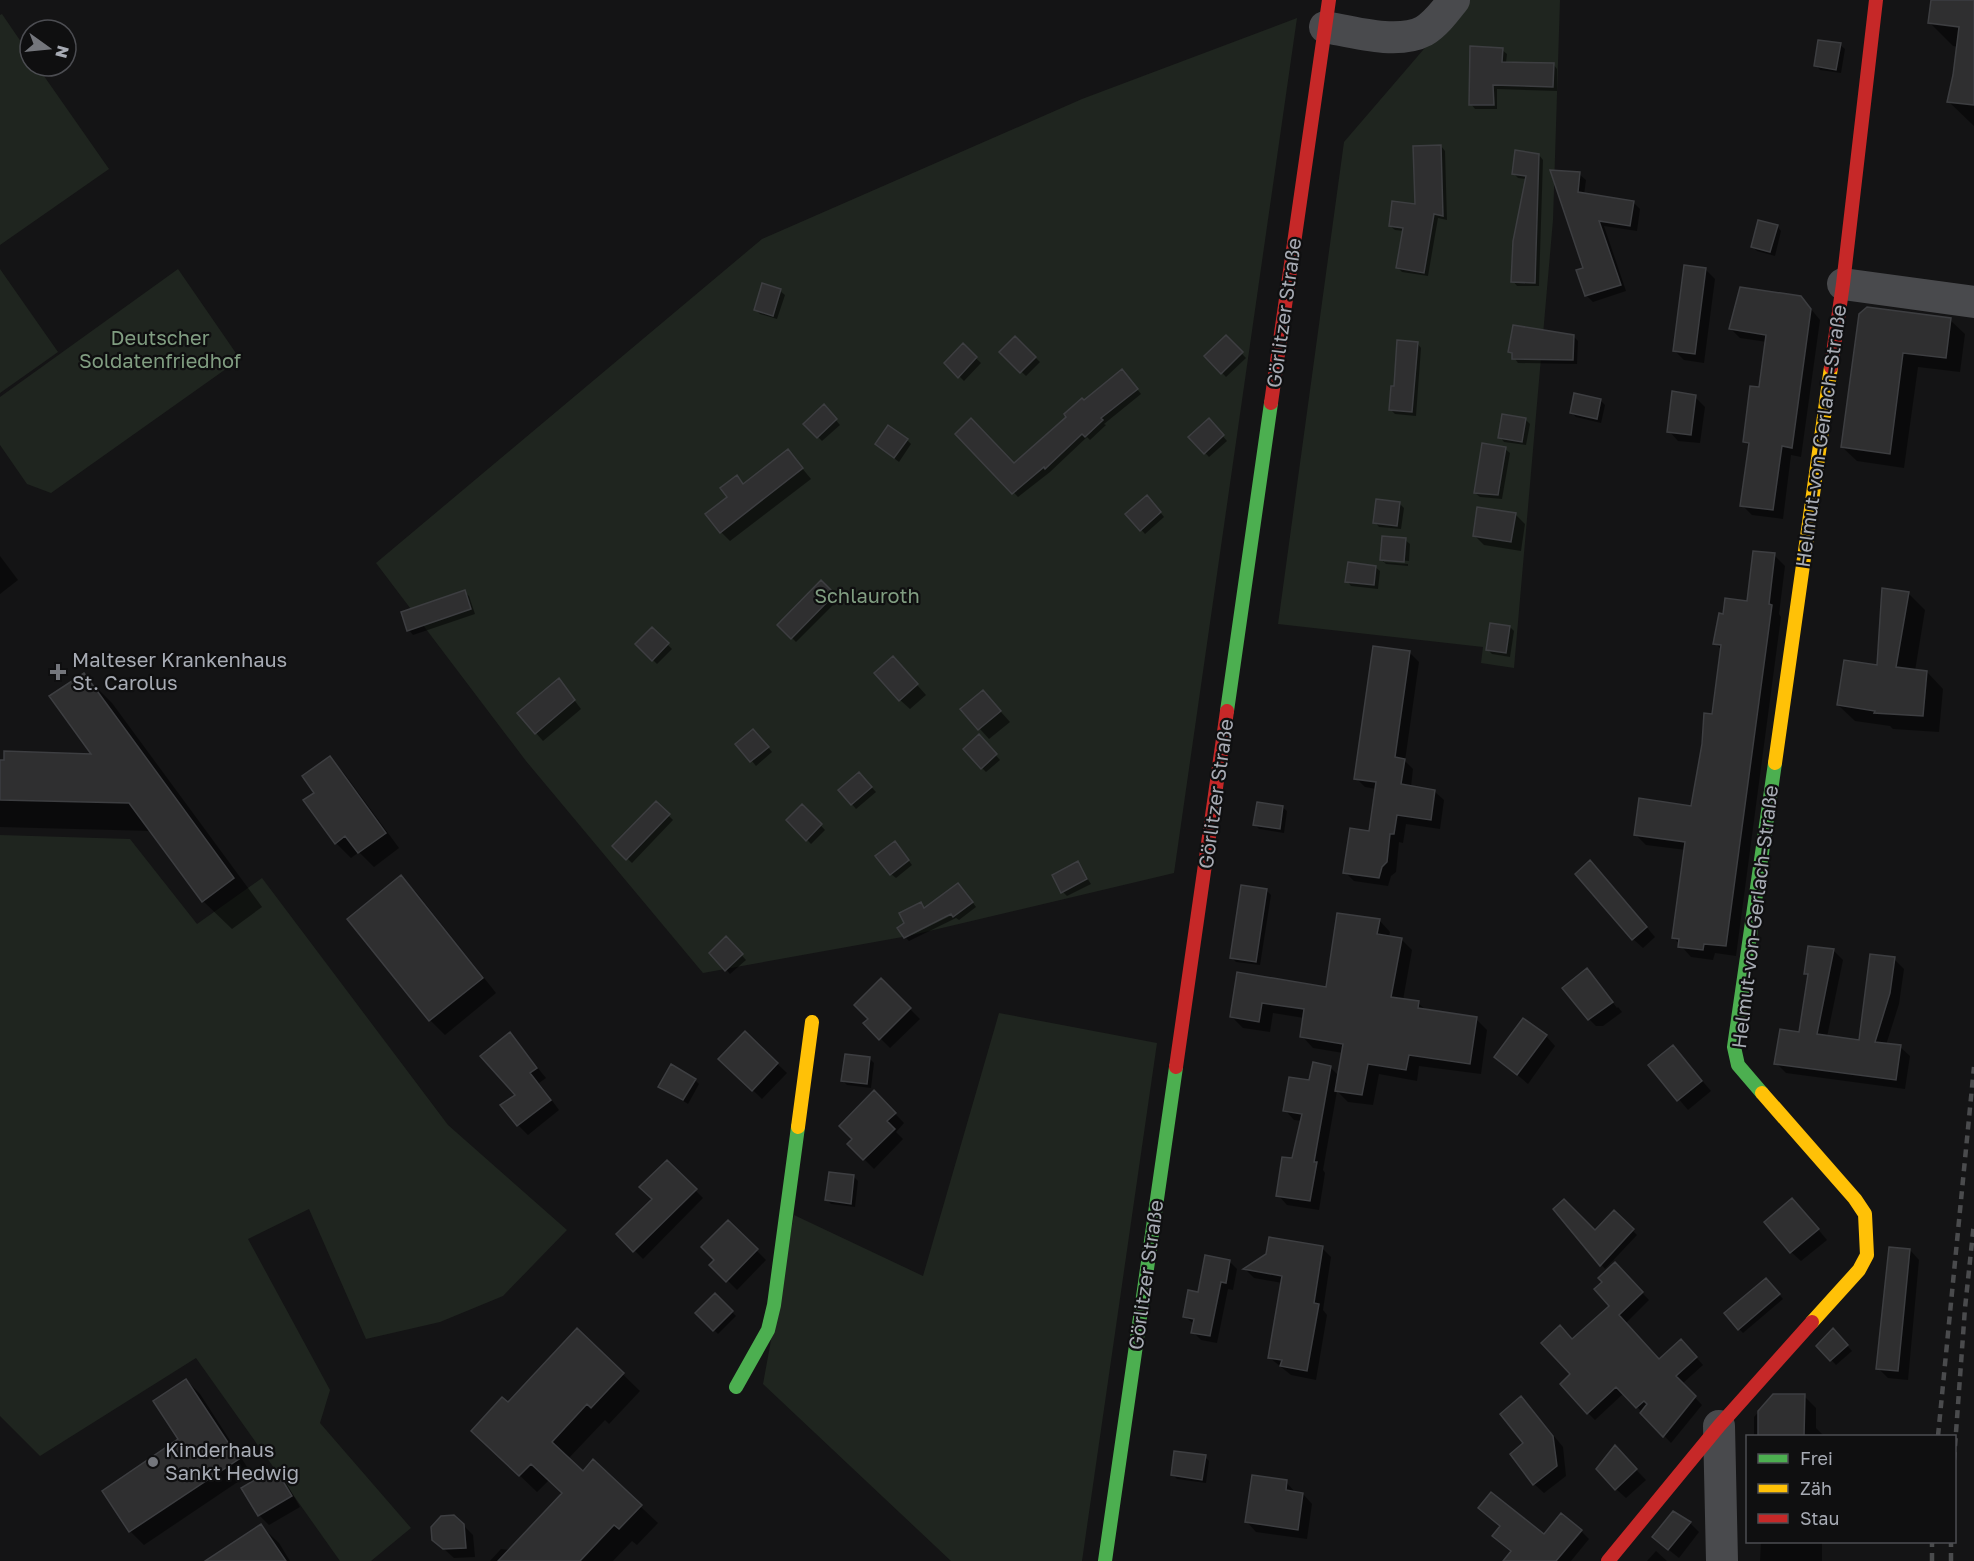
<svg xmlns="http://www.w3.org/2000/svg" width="1974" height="1561" font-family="'Golos Text',sans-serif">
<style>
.green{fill:#1f251f}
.shadow{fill:#0007}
.building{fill:#2f2f30;stroke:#3d3e41;stroke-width:1.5}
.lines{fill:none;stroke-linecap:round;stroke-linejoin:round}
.street{stroke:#494a4d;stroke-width:32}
.fast{stroke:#4caf50;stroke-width:14}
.slow{stroke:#ffc107;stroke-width:14}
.jam{stroke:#c62828;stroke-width:14}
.rail{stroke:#4a4b4d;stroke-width:4.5;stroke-dasharray:8 6;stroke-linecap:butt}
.poi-dot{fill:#74767c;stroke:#0f0f10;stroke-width:2}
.labels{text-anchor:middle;stroke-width:4.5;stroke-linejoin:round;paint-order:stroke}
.street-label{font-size:20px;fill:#a7abb4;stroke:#0f0f10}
.park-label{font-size:20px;fill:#809d81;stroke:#0f0f10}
.poi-label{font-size:20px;fill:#a7abb4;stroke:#0f0f10;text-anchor:start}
</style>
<rect width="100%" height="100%" fill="#141415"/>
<path class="green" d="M1466 0H1560L1553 220 1514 668 1481 663 1483 647 1278 624 1344 142Z
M2 14 30 55V66H37L109 169 0 245V15Z
M1297 18 1174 873 908 936 703 973 526 761 376 563 762 239 1082 99Z
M0 269 58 352 0 393Z
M178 269 240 359 51 493 27 484 0 445V397Z
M0 835 130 839 197 924 262 878 448 1125 567 1230 503 1296 440 1322 366 1339 309 1209 248 1239 330 1390 320 1423 411 1528 371 1561H340L196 1358 40 1456 0 1416Z
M999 1013 1157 1043 1082 1561H951L763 1384 794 1215 923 1276Z"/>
<path class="shadow" d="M1932 0H1974V126L1949 102 1958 47 1953 46 1929 22Z
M1840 45 1845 49 1841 73 1820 70 1816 65Z
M1502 50 1507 54 1506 63 1553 64 1557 69V91L1497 89V109H1475L1471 104Z
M1441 146 1445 151 1447 220 1438 218 1428 276 1402 272 1398 268 1404 231 1395 230 1390 226 1417 206Z
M1539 155 1543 160 1539 286H1517L1513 281 1527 179 1518 178 1514 174Z
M1552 172 1579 174 1586 180 1584 195 1633 202 1640 209 1637 231 1604 226 1626 291 1593 302 1586 295 1584 269Z
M1777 226 1781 231 1775 256 1757 251 1753 247Z
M1705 269 1715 279 1704 363 1684 360 1674 350Z
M780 291 785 295 777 319 760 314 755 309Z
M1801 297 1820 320 1801 457 1791 455 1783 519 1752 515 1742 505 1750 447 1744 441 1761 388 1767 342 1740 338 1731 329Z
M1868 308 1950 320 1965 334 1960 372 1918 367 1904 468 1857 461 1842 447Z
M1573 336 1578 341 1577 364 1518 363 1510 352Z
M1226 337 1246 358 1226 377 1206 356Z
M1015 338 1040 362 1026 376 1001 352Z
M1417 343 1421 348 1416 416 1395 414 1390 409 1395 388Z
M963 346 981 363 964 381 946 363Z
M1126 375 1141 394 1104 424 1106 425 1090 440 1087 437 1050 472 1018 497 957 434 1014 465 1084 402Z
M1575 395 1601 401 1605 405 1601 423 1576 417 1571 412Z
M1695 397 1705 407 1700 443 1678 441 1669 431Z
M824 406 840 425 822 441 805 424Z
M1525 419 1530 424 1526 445 1504 442 1500 437Z
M1209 420 1227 441 1209 457 1190 437Z
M907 440 911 444 899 462 881 448Z
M1505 449 1510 453 1502 499 1480 497 1475 493Z
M788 451 811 479 730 541 721 532 729 497 736 477 745 485Z
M1151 501 1164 517 1145 534 1127 514Z
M1399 503 1404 508 1401 529 1379 527 1375 522Z
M1515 514 1525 524 1521 551 1484 545 1474 535Z
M1405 540 1410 544 1409 561 1384 559V562L1408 564V566L1386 564 1381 559Z
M1774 555 1785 566 1779 614 1781 617 1736 956 1715 953 1713 960 1691 957 1674 938 1686 850 1646 845 1636 835 1693 807 1713 715 1722 650 1715 643 1725 616 1748 603Z
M0 556 18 580 0 594Z
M1375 567 1380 571 1378 589 1351 586 1347 581Z
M821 582 839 599 796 642 779 625Z
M464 592 469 596 475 614 413 635 409 630Z
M1908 593 1925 610 1915 671 1927 672 1943 689 1939 732 1893 729 1890 726 1855 721 1838 705 1878 666Z
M1510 627 1514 631 1510 657 1492 654 1488 650Z
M652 629 672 649 657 664 637 644Z
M1410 653 1419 662 1405 761 1413 769 1411 787 1434 791 1444 800 1440 829 1406 824 1403 843 1399 842 1396 872 1391 876 1388 886 1354 881 1345 872 1370 832 1376 789 1365 787 1356 778Z
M902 668 926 695 910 709 900 700Z
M84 675 112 703 262 907 232 929 203 901 151 831 0 827V761L94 755Z
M559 680 581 709 543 741 536 733Z
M983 692 1010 722 989 739 962 709Z
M758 735 772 752 756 766 738 744Z
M979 736 1000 760 986 772 982 768Z
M329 758 344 773 399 848 374 867 359 852 351 858 336 843 305 801 316 793Z
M859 774 876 792 856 809 840 790Z
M656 803 673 820 632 863 614 846Z
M802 806 825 830 811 844 788 820Z
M1282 807 1287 811 1284 833 1259 829 1255 825Z
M899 848 912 865 896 878 891 874Z
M1077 863 1091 884 1067 896 1063 892Z
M1600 872 1655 937 1643 948 1633 939Z
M401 878 416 892 496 993 445 1035 430 1020Z
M963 889 976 907 959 920 956 918 909 941 906 938 958 912 905 924 920 904 926 909Z
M1266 890 1271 895 1260 965 1236 962 1232 958Z
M1379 920 1390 932 1389 937 1401 939 1412 950 1403 1000 1418 1003 1427 1011 1476 1019 1487 1030 1481 1074 1419 1066 1417 1081 1379 1074 1373 1105 1348 1102 1337 1091 1323 1170 1325 1173 1319 1210 1287 1205 1278 1195 1293 1160 1302 1121 1294 1120 1285 1110 1310 1082 1330 1067 1339 1076 1343 1053 1313 1048 1302 1036 1304 1018 1273 1013 1270 1032 1243 1028 1232 1017 1238 974 1327 988Z
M726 938 746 960 730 974 711 953Z
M1833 950 1843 960 1827 1037 1860 1041 1894 959 1904 969 1899 1004 1886 1045 1900 1047 1910 1056 1905 1089 1786 1073 1776 1063 1800 1033 1809 976 1806 973Z
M1587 970 1617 1008 1618 1007 1622 1012 1603 1026H1596L1586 1016Z
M881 980 920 1019 890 1048 865 1023 870 1019Z
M745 1033 787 1073 762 1099 721 1059Z
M510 1034 546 1078 539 1083 559 1110 528 1135 518 1125 517 1095Z
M1546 1036 1555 1046 1528 1084 1496 1057Z
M1673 1047 1711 1091 1688 1110 1650 1065Z
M870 1059 874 1063 871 1088 847 1085 843 1081Z
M695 1080 699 1084 688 1104 660 1086Z
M874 1092 904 1123 896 1132 903 1139 874 1169 849 1144 854 1139Z
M667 1162 703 1198 643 1259 618 1234 654 1199Z
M854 1177 858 1181 855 1207 831 1204 827 1200Z
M1555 1209 1595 1232 1614 1212 1637 1235 1605 1269Z
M1802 1210 1827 1240 1801 1261 1791 1252Z
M728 1222 766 1260 737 1290 712 1265 716 1260Z
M1322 1248 1331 1257 1323 1310 1327 1315 1316 1380 1291 1375 1270 1358 1282 1283 1254 1278 1246 1270 1268 1255Z
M1910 1250 1919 1260 1908 1380 1888 1378 1878 1368Z
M1229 1261 1237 1269 1233 1290 1228 1289 1217 1343 1201 1340 1193 1332 1194 1324 1184 1316 1200 1294Z
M1614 1264 1649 1300 1626 1323 1659 1361 1688 1348 1703 1365 1682 1384 1702 1405 1671 1443 1624 1393 1595 1420 1588 1413 1572 1374V1341L1612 1306 1604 1282Z
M1770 1284 1783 1299 1743 1333 1739 1329Z
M715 1295 736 1316 718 1334 697 1313Z
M577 1330 640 1391 609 1424 605 1420 568 1459 583 1473 593 1462 658 1523 637 1545 632 1541 613 1561H490L501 1549 510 1550 563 1493 549 1480 537 1492 490 1447 508 1404Z
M1833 1330 1852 1351 1836 1365 1818 1346Z
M186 1380 200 1394 251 1473 144 1545 131 1532 104 1491 180 1440Z
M1774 1395 1804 1396 1816 1408V1428L1824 1436H1754V1417Z
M1531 1408 1563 1447 1566 1476 1544 1493 1534 1484Z
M1615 1448 1646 1480 1626 1498 1616 1489Z
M1205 1457 1209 1461 1206 1483 1177 1479 1173 1475Z
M275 1470 284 1479 300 1507 269 1525 259 1515 243 1488Z
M1286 1482 1296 1493 1303 1494 1312 1504 1307 1539 1256 1532 1247 1522Z
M1690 1523 1699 1532 1679 1558 1664 1546Z
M463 1525 473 1535 475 1557 454 1558 433 1539Z
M261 1526 279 1543 290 1561H208Z
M1581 1531 1589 1539 1571 1561H1505L1545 1536Z
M1761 1542H1822V1561H1760Z
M1656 1551 1667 1561H1647Z"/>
<path class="building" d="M1931 0H1974V105L1947 102 1953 75 1959 27 1928 23Z
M1818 40 1841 43 1836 70 1814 66Z
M1470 46 1503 48 1502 62 1554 63 1553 87 1493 85 1494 105H1469Z
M1441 145 1443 216 1434 214 1424 273 1396 268 1403 228 1389 226 1392 201 1415 204 1413 146Z
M1515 150 1539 154 1535 283 1511 282 1513 241 1526 176 1512 174Z
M1550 170 1580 172 1578 192 1634 201 1630 226 1599 221 1621 285 1585 296 1576 270 1583 268Z
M1758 220 1778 225 1770 252 1751 247Z
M1684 265 1706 268 1695 354 1673 351Z
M762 283 781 289 773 316 754 310Z
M1740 287 1801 296 1811 309 1792 448 1782 446 1773 510 1740 506 1749 443 1743 442 1750 386 1759 387 1766 335 1729 329Z
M1867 307 1951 318 1946 358 1903 353 1890 454 1841 447 1859 314Z
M1513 325 1574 335 1573 360 1512 359V353L1508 352Z
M1226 335 1243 352 1221 374 1204 356Z
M1015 336 1036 357 1020 373 999 352Z
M1397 340 1418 342 1412 412 1389 410 1391 386H1394Z
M963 343 977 357 958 378 944 363Z
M1122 369 1138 389 1101 418 1103 420 1085 437 1082 434 1045 469 1044 467 1012 494 955 434 971 418 1014 463 1066 417 1064 414 1082 398 1084 400Z
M1672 391 1696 395 1691 435 1667 432Z
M1574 393 1601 399 1597 419 1570 413Z
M824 404 837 419 817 438 803 424Z
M1502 414 1526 418 1522 442 1498 438Z
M1209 418 1224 435 1204 454 1188 437Z
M888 425 908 439 894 458 875 444Z
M1482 443 1506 447 1498 495 1474 493Z
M788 449 803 468 720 533 705 514 727 497 720 488 737 475 743 484Z
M1147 495 1161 512 1140 531 1125 514Z
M1376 499 1400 502 1397 526 1373 523Z
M1477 507 1516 513 1511 542 1473 536Z
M1382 536 1406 538 1404 562 1380 560Z
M1753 551 1775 553 1769 604 1772 605 1726 946 1704 944 1703 950 1678 947 1679 939 1672 938 1685 842 1634 835 1639 798 1691 806 1702 744 1704 713 1712 714 1721 645 1713 644 1719 613 1723 614 1725 598 1747 601Z
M1348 562 1376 566 1374 585 1345 582Z
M821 580 835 594 791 639 777 625Z
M1882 588 1909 592 1896 667 1927 671 1923 716 1874 713 1875 711 1837 705 1844 660 1877 665Z
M465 590 471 609 407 631 401 612Z
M1490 623 1510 626 1506 653 1486 650Z
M652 627 669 643 652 661 635 644Z
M1373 646 1410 651 1395 757 1405 759 1401 784 1435 790 1431 820 1397 815 1394 834H1390L1387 862 1382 867 1379 878 1343 873 1350 828 1369 831 1376 782 1354 779Z
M893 656 918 684 899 701 874 673Z
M84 673 234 878 202 902 129 803 0 800V760H4V751L91 754 49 696Z
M559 678 575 700 535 734 517 713Z
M983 690 1001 711 978 730 960 709Z
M753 729 769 747 750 762 735 744Z
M979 734 997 754 981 769 963 749Z
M330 756 386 833 358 853 345 836 335 844 303 800 314 793 302 776Z
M859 772 872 787 851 805 838 790Z
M656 801 670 814 626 860 612 846Z
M1257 802 1283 806 1280 829 1253 825Z
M802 804 822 824 806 841 786 820Z
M895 841 909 860 890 875 875 856Z
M1590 860 1647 927 1632 940 1575 874Z
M1078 861 1087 879 1061 893 1052 875Z
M401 875 483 978 429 1021 347 919Z
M958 883 973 902 953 917 951 914 904 938 897 928 904 923 899 913 921 902 924 908Z
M1241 885 1267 889 1256 962 1230 958Z
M1337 913 1380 919 1377 934 1402 938 1391 997 1419 1001 1418 1008 1477 1017 1470 1064 1409 1055 1406 1070 1368 1064 1362 1095 1335 1091 1343 1044 1300 1037 1304 1009 1262 1003 1259 1022 1230 1017 1237 972 1326 987Z
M726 936 743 954 725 971 709 953Z
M1808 946 1834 949 1817 1034 1859 1040 1870 954 1895 957 1890 993 1875 1042 1901 1045 1896 1080 1774 1064 1780 1029 1799 1032 1808 974H1804Z
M1587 968 1613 1002 1588 1020 1562 988Z
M881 978 911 1008 879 1040 863 1023 868 1019 854 1005Z
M1523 1018 1547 1035 1517 1075 1494 1057Z
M745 1031 778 1063 752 1091 718 1059Z
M510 1032 537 1068 530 1073 551 1100 517 1126 500 1105 515 1095 480 1056Z
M1673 1045 1702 1081 1677 1101 1648 1065Z
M845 1054 870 1057 867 1084 841 1081Z
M1313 1062 1331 1066 1314 1162H1317L1310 1201 1276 1196 1282 1157 1292 1158 1302 1114 1283 1111 1289 1077 1309 1080Z
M671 1064 696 1079 683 1100 658 1087Z
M874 1090 896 1113 887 1121 895 1129 863 1160 847 1144 852 1139 839 1126Z
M667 1160 697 1189 633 1252 616 1234 652 1199 639 1187Z
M829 1172 854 1175 851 1204 825 1200Z
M1792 1198 1819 1229 1790 1253 1764 1222Z
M1564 1199 1595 1230 1614 1210 1634 1229 1600 1266 1553 1209Z
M728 1220 758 1249 726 1282 709 1265 714 1260 701 1247Z
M1269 1237 1323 1246 1314 1303 1319 1304 1307 1371 1280 1366 1282 1360 1268 1358 1282 1276 1243 1269 1266 1254Z
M1889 1247 1910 1249 1898 1371 1876 1369Z
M1205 1255 1230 1260 1226 1283 1221 1282 1210 1336 1191 1333 1194 1319 1183 1317 1188 1290 1198 1292Z
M1615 1262 1643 1292 1619 1315 1659 1359 1681 1339 1697 1357 1676 1376 1696 1396 1663 1437 1640 1413 1647 1404 1644 1401 1636 1408 1616 1387 1587 1414 1560 1384 1570 1374 1541 1343 1560 1325 1572 1339 1609 1306 1594 1289 1602 1282 1598 1278Z
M1766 1278 1780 1294 1738 1330 1724 1313Z
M715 1293 733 1311 713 1331 695 1313Z
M577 1328 624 1373 591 1408 587 1404 552 1442 583 1471 593 1459 642 1505 619 1529 614 1525 580 1561H498L562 1493 531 1464 519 1476 471 1431 502 1397 508 1402Z
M1833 1328 1848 1345 1830 1361 1816 1346Z
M186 1379 239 1459 129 1532 102 1491 178 1439 153 1401Z
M1773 1394H1805L1804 1437H1758V1411Z
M1521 1396 1553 1436 1557 1466 1533 1485 1510 1454 1523 1443 1500 1414Z
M1615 1445 1637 1469 1615 1490 1596 1469Z
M1174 1451 1206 1455 1202 1480 1171 1475Z
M275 1468 292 1496 258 1516 241 1488Z
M1252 1475 1287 1480 1286 1490 1303 1493 1298 1530 1245 1522Z
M1491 1492 1544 1534 1561 1513 1582 1530 1556 1561H1503L1511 1551 1492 1536 1500 1526 1478 1508Z
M1673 1511 1691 1522 1668 1550 1652 1537Z
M454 1515 464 1524 466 1548 443 1549 432 1540 431 1527 441 1516Z
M261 1524 286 1561H205Z"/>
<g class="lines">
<path class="street" d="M1325 27C1353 32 1398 45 1424 31 1436 24 1446 10 1454 0
M1843 284 1974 302
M1719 1426 1722 1561"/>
<path class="fast" d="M1227 711 1271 403
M1762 1093 1738 1065 1734 1047 1775 763
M736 1387 768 1330 774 1305 798 1127
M1105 1561 1176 1067"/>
<path class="slow" d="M1775 763 1831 367
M1762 1093 1855 1199 1865 1214 1867 1255 1859 1270 1812 1322
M798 1127 812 1022"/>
<path class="jam" d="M1831 367 1843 284 1876 0
M1271 403 1329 0
M1176 1067 1227 711
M1608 1561 1719 1426 1812 1322"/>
<path class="rail" d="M1938 1436 1974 1067
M1954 1460 1965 1308 1974 1223
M1932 1561V1542
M1951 1561V1542"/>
</g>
<g class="poi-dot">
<path d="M55 663h6v6h6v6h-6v6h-6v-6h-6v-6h6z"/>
<circle cx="153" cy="1462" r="6"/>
</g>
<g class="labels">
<g class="street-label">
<text transform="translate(1284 313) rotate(-82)" y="7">Görlitzer Straße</text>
<text transform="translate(1821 436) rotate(-82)" y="7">Helmut-von-Gerlach-Straße</text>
<text transform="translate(1216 794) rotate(-82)" y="7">Görlitzer Straße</text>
<text transform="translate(1755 917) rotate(-83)" y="7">Helmut-von-Gerlach-Straße</text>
<text transform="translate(1146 1275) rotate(-82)" y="7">Görlitzer Straße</text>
</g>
<g class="park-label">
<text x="160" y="345">Deutscher<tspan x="160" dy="23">Soldatenfriedhof</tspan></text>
<text x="867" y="603">Schlauroth</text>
</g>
<g class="poi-label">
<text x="72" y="667">Malteser Krankenhaus<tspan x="72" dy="23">St. Carolus</tspan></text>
<text x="165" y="1457">Kinderhaus<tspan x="165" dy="23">Sankt Hedwig</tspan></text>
</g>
</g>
<rect x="1746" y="1435" width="210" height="108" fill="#0f0f10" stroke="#4c4d52" stroke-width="1.5"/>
<rect x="1758" y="1454" width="30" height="9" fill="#4caf50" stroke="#4c4d52" stroke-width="1.5"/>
<text x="1800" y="1465" font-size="18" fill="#a7abb4">Frei</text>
<rect x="1758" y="1484" width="30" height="9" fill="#ffc107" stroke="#4c4d52" stroke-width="1.5"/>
<text x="1800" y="1495" font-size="18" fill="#a7abb4">Zäh</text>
<rect x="1758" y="1514" width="30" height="9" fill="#c62828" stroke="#4c4d52" stroke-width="1.5"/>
<text x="1800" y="1525" font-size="18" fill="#a7abb4">Stau</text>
<g transform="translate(48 48) rotate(105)"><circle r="28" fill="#0f0f10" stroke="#4c4d52" stroke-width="1.5"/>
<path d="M0-4.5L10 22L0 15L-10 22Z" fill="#74767c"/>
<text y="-9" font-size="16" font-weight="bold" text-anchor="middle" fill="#a7abb4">N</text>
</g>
</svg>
